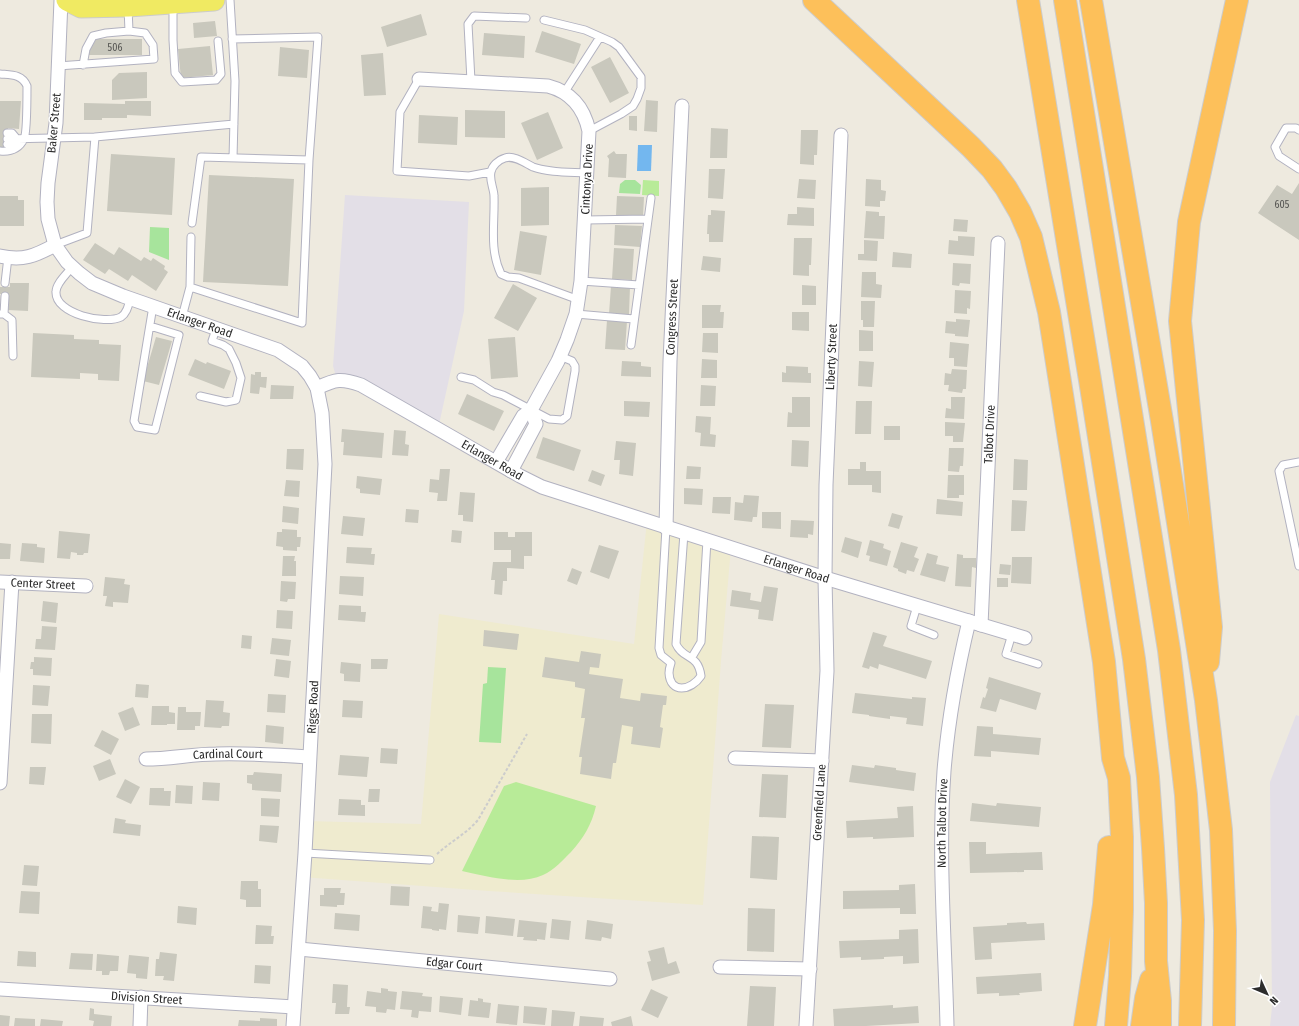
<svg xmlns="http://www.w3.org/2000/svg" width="1299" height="1026" font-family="'Fira Sans Condensed',sans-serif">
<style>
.industrial{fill:#e3dfe7}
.education{fill:#efebcf}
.green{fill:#a7e49c}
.pitch{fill:#b8eb98}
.water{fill:#73b7ef}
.building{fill:#c9c8bd}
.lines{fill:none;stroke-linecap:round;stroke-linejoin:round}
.service-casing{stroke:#b2b2c0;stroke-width:9}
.minor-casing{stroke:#b2b2c0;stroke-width:15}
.primary-casing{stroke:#ccc;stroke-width:23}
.motorway-casing{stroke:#ccc;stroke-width:24}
.path{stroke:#ccc;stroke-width:2;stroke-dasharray:3 2;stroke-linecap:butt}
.service{stroke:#fff;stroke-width:7}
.minor{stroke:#fff;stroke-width:13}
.primary{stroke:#f0ea62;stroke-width:21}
.motorway{stroke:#fdc05a;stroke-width:22}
.labels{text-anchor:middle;stroke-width:3;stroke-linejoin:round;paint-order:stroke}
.number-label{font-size:10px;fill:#535350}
.street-label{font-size:12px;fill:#2c2c2c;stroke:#fff}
</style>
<rect width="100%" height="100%" fill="#eeeadf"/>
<path class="industrial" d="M345 195 469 202 464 311 438 429 337 380 333 366Z
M1296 715 1299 716V1026H1270L1272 1007 1270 782Z"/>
<path class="education" d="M647 521 731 548 721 661 703 905 489 891 302 877 306 821 421 824 439 614 634 644Z"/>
<path class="green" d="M625 180H635L641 185 640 194 619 193 620 184Z
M150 227 169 228V260L149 252Z
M488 667 506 668 501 743 479 742 483 684 487 683Z"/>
<path class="pitch" d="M643 180 659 181V196L642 195Z
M516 782 596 806C592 824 583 839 571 852 563 860 554 870 543 875 520 886 486 876 462 871L504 786Z"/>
<path class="water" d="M638 145H652L651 171H637Z"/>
<path class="building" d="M421 14 427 35 387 47 381 27Z
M215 21 217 36 194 38 193 23Z
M542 31 581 44 574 64 535 52Z
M484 33 525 36 524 58 482 55Z
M87 39H142V55H87Z
M210 46 213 75 181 78 178 49Z
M280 47 309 50 307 78 278 76Z
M383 53 386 95 364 96 361 55Z
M610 57 629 93 610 103 591 67Z
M147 72V98L112 100V80L119 73Z
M646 100 658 101 657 132 644 131Z
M0 101H21L19 129 8 128 6 147H0Z
M125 101H151V116L127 115V118H102V120H84V103L125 104Z
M465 110 505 111V138L465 137Z
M548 112 563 148 537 160 521 123Z
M419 115 458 117 457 145 418 143Z
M629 116H637V131L629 130Z
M711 128 728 129 727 158H710Z
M801 130H818L817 155H814V165L800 164Z
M614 151 616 154H627L626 178 608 177 609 159 607 156Z
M111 154 175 158 172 215 107 211Z
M709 169H725L723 199 708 198Z
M209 175 294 179 288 286 203 282Z
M799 179 816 180 815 199 797 198Z
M866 179 881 180V190L886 191 885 201H880V207L865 206Z
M1299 183V240L1258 213 1277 185 1292 194Z
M549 187V225L521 226V188Z
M0 196H18V200H24V226H0Z
M617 196 644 197 643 217 616 215Z
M797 207 814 208V226L787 225 788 214H797Z
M711 210 725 211 723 242H709V234H707L708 215H711Z
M866 211 879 212V216H885L884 239 864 238Z
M954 219 968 220 967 232 953 231Z
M615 225 642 226 640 247 614 245Z
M520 231 547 236 541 275 514 270Z
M958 236 975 237 974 256 948 254 949 240 958 241Z
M794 238H812L811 265H809V276L793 275Z
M864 240 878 241 877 261 858 260V254H864Z
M95 243 114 255 119 247 141 261 144 257 151 261 153 258 165 266 164 269 168 272 156 291 132 275 128 281 109 269 105 274 83 260Z
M614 248 634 249 632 280 612 279Z
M893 252 912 254 911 268 892 267Z
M703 256 721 258 720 272 701 270Z
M953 263 971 264 970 284 960 283 959 286 952 285Z
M862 272H876V284L882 285 881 298 861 297Z
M10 283H29L28 311 8 310 9 294H0V287H10Z
M513 284 537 298 518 331 494 318Z
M802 285 816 286V305H802Z
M611 286 630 287 629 314H609Z
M955 290 971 291 970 309 967 308V314L954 313Z
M861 301H875L874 327H863V320H861Z
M702 305H721L720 312H724L723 328H702Z
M792 312H809V331L792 330Z
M956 319 970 320 968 337 955 336V334L945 333 946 321 956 322Z
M607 320 627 321 625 350 605 349Z
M859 330 873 331V351H859Z
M33 333 74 335V339L99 340V344L121 345 119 381 98 380V374L80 373V379L31 377Z
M703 333H718V353L702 352Z
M156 337 172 341 159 385 143 381Z
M515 337 518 377 491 379 488 339Z
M950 342 969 344 967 367 954 366V358H949Z
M195 359 206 364 207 362 231 371 224 389 188 375Z
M702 359 717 360V378H701Z
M622 361 641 362V366L651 367V377L621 376Z
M859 361 874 362 872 387 858 386Z
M786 366 808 367V373H811V383L782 382V372L786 373Z
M952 369 967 370 966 389H963L962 393 948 391 949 385H944L945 373 951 374Z
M255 372H261V377H267L266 388 260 387 259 394 250 393 251 374 255 375Z
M271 385 294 386 293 399H270Z
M701 385 716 386 715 406H700Z
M467 394 504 411 494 431 458 414Z
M792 397H810V427H787L788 412 792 413Z
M951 397H965L964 419 945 418 946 408 951 409Z
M624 401 650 402 649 417 624 416Z
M856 401H872L871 434H855Z
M696 416 711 417 710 434 716 435 715 447 700 446 701 433 695 432Z
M945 422 965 423 963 442H953V436H945Z
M884 426H900V440H884Z
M342 429 384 433 382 458 343 455 344 442H341Z
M394 430 406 431 405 444 409 445 408 456 392 455Z
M543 437 581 450 574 471 536 458Z
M792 440 809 441 808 467 791 466Z
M616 441 636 443 633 476 619 474 620 460H614Z
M949 448H964L963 466H960L959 472 948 471Z
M287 449H304L303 470 286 469Z
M1014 459 1028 460 1027 490H1013Z
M860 462H866V471H881V493L872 492V485H848V469H860Z
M687 466 701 467 700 479H686Z
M440 469H450L447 501H437L438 493 429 492 430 479 439 480Z
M592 470 605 475 601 486 588 481Z
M948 475H964V495H959V498H947Z
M357 476 382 479 380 495 360 493V489L356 488Z
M286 480 300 481 299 497 284 496Z
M684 488 703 489 702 505 684 504Z
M460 492 475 493 473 522 463 521V515H458Z
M744 495 759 496 757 517H753L752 522 734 520 735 502 743 503Z
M713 497H731L730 514 712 513Z
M937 499 963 502 962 516 936 514Z
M1012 500 1027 501 1025 531H1011Z
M283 506 299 508 298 524 282 522Z
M406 509 419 510 418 523 405 522Z
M762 512H781V529L762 528Z
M892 513 903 516 899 529 888 526Z
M343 516 365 518 363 536 341 534Z
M791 520 814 521 813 535 808 534V538L790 537Z
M282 529 297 530V537H301L300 547H297V551L283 550V547L276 546 277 532H282Z
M452 530 462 531 461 543 451 542Z
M59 531 90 534 88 553H84L83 555H77V553L71 552 70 559 57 558Z
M494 532H508V537H515V532H532V556H524V569L507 568V581H503L502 595 494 594 495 580H491L493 562H511V550H494Z
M845 537 862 542 858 558 841 552Z
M870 540 884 544 883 548 891 551 887 566 869 561 870 556 866 555Z
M901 542 918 547 914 557 919 559 914 572 907 570 906 574 898 571V569L893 567Z
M0 543 11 544 10 559H0Z
M22 543 37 544V547L45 548 44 563 20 561Z
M599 545 619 551 609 579 590 572Z
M347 547 372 548 371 554H375L374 565 346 563Z
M927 553 938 556 936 564 949 567 945 582 920 575Z
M957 554 963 555V558H976V568L972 567 971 587 955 586Z
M283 556H295L294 561H296V576H282Z
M1012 557H1032L1031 584 1011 583Z
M1000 564 1011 565 1010 575 999 574Z
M572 568 582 572 577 585 567 581Z
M340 576 364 577 363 596 339 594Z
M105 577 125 579 124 584 130 585 128 603 113 602V607L105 606 107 596H103Z
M997 578H1008V587H997Z
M281 581 296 582 295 599H288L287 602 280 601Z
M764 586 778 588 773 621 758 619 759 610 730 606 732 590 751 593 750 600 761 602Z
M43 601 58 603 56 623 41 621Z
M339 605 361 606V612H366L365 622 338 620Z
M277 610 293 611 292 629 276 628Z
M42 626 57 627 55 650 35 649 36 639H41Z
M484 630 519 634 517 650 483 646Z
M873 632 887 636 883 646 932 661 926 679 879 664 878 669 870 666 869 669 862 667Z
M242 635 252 636 251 649 241 648Z
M272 638 291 640 289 656 270 654Z
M581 651 601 654 599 668 590 667 589 674 623 679 620 698 640 701 641 693 667 696 666 705H663L660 727 663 728 660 748 631 744 633 727 622 725 616 763H613L611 779 580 774 582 757H579L585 718H581L585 689 575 687V682L542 677 545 657 579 662Z
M34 657 52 658 51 676 33 675V669H30L31 662H34Z
M276 659 291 661 289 678 274 676Z
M371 659H388L387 669H371Z
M341 662 361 664 360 682 344 681V674L340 673Z
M989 677 1041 693 1036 710 1000 699 996 712 980 708 983 697 985 698 988 689 986 688Z
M136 684 149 685 148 698 135 697Z
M33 685 50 686 48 706 32 705Z
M855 693 912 699V697L926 698 923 726 906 724 907 718 890 716V719L869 716V715L852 713Z
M268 694 286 695 285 713 267 712Z
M206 700 224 701 223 712 230 713 229 726H222L221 728 204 727Z
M343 700 363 701 362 718 342 717Z
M765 704 794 705 791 748 762 747Z
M152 706H169V712L175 713V724H167V725H151Z
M133 707 140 725 125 731 118 713Z
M178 707H186V712H201L200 726H195V730H177Z
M32 714H52L51 744 31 743Z
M266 725 284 727 283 744 265 742Z
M977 726 993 727V734L1041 738 1039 755 991 751V757L974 756Z
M102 730 119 739 111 755 94 746Z
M381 748 398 749 397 764 380 763Z
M340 755 369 757 367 777 338 775Z
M110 759 116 774 99 781 93 766Z
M852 765 874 768 875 765 896 768V770L916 773 914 791 849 782Z
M30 767H46L44 785 29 784Z
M254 772 282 774 281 792 252 790V784L247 783V775H253Z
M762 774 788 775 786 818 759 817Z
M125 779 140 787 131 804 116 797Z
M203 782 220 783 219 801 202 800Z
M176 785 193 786 192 804 175 803Z
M150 788H164V791H171L170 806 149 805Z
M369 789H380L379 802H368Z
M261 798 280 799 279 817 261 816Z
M339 799 361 800V805H365V816L338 815Z
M972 803 996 806 997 803 1041 807 1039 827 970 821Z
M913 806 914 837 873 839V837L847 838 846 821 898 818 897 807Z
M115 818 126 820 125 823 141 825 140 836 113 833Z
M260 825 279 826 277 843 259 841Z
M752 836 779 837 777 880 750 878Z
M969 842H986V854L1042 852 1043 870H1024V872L970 873Z
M24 865 39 866 37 886 22 885Z
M241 881H258V889H261V907H246V900L240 899Z
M915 884 916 914H900V908L843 909V891L899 890V885Z
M391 886 410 887 409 906 390 905Z
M324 888H341L340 893H345L344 905H337V907L320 906V895H324Z
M21 891 40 892 39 914 19 913Z
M439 903 449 904 446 930 439 929V931L432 930V929L421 928 423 906 432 907 431 911 438 912Z
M178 906 197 908 196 925 177 923Z
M748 908 775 909 774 952 747 951Z
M335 913 360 915 359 931 334 929Z
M458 915 480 917 478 934 457 932Z
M486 916 515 919 513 936 485 933Z
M552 919 571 921 569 940 550 938Z
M519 920 547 923 545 940 537 939V941L523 940 524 937H517Z
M587 920 613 924 611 939 602 937 601 941 585 939Z
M1026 922 1027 924 1044 923 1045 940 991 943 992 959 975 960 973 927 1007 925V923Z
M256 925 272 926 271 936H274L273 944H255Z
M918 929 919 963 903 964V956L884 957V959L861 960V957L840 958 839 941 899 939V930Z
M664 947 668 964 676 961 680 973 652 981 647 962 651 961 648 951Z
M18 951 36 952V967L17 966Z
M160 952 177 954 174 981 163 980 164 976H155L156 959H159Z
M71 953 93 954 92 970 69 969Z
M97 954 119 956 118 971H110L109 975H102V971H96Z
M129 955 149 957 147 979 136 978V974L127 973Z
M255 965 271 966 270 984 254 983Z
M1041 973 1042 991 1019 993 1020 995 999 996V993L977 994 976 977Z
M333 984 348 985 347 1007H350L349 1014H335L336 1003H332Z
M750 986 776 987 774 1026H747Z
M381 988 388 989V991L397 992 395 1010 387 1009 386 1013 376 1012V1007L365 1006 367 991 381 993Z
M651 989 668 997 658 1018 641 1010Z
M402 991 423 993 422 996 432 997 431 1012 419 1011 418 1018 411 1017 412 1010 400 1009Z
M440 996 463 998 461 1015 439 1012Z
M478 998 483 999V1002L491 1003 489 1018 468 1016 470 1000 478 1001Z
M498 1004 519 1006 517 1025 496 1023Z
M893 1005V1008L918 1006 919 1023 866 1026H834L833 1009Z
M524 1006 547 1008 545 1025 523 1023Z
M90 1008 94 1009V1014L112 1016 111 1026H93L94 1021 89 1020Z
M552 1010 575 1012 573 1026H551Z
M0 1015 10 1016 9 1026H0Z
M580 1016 604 1018 603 1026H579Z
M631 1016 633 1026H612L611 1022Z
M15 1018 35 1019V1026H14Z
M260 1018 277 1019V1026H238L239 1020 260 1021Z
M41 1019 63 1021 62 1026H40Z"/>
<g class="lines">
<g class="service-casing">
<path id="service" d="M230 0 235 81 233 158
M173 5V40L175 73 182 82 216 80 221 74 218 41
M544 20 585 30 612 42 619 47 641 77V88L637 99 633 106 621 114 589 131
M232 39 318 37 309 160
M83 65 86 49 93 36 106 33 129 31
M58 66 154 59 153 45 145 33 129 31 128 8
M0 74C11 75 22 74 27 86 27 95 27 133 24 139 19 149 10 152 0 151
M419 79 400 112 397 171 469 176 490 172
M471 81 468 24 474 16 526 18
M564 93 600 37
M1299 130 1296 128H1286L1275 147 1279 156 1299 169
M95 137 234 124
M7 139 95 137 87 233 55 245
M7 144 11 145 17 139 12 133H7
M585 220 648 219
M72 267C67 274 56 283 56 292 55 314 105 325 121 317 127 313 129 305 130 298
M581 281 639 285
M5 283 8 257
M190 287 191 237
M579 300 519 278 508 277 501 274C489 249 495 223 494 196 494 189 489 180 491 172 492 166 498 160 505 158 514 155 525 163 533 167 550 173 569 172 587 173
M0 314H4L5 296
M4 314 12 320 13 356
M576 314 634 319
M182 317 190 287 302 323 309 160 201 157 192 223
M150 326 179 335 155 430 137 427 134 421 153 306
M631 345 651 198
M461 377 474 380 493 392 503 395 549 419 562 420 567 416 575 371V366L572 361 560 356
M200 396 226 402 236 400 241 378 236 363 229 349 223 345 212 341 216 329
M1299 462 1283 465 1279 471 1299 566
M666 528 659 648 661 655 671 663C670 666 669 670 669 673 670 694 691 691 701 676 698 653 683 660 676 644L684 533
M917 606 911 626 934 635
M1012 634 1006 654 1038 664
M692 657 701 642 707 540
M305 853 430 860"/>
</g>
<g class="minor-casing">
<g id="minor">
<path id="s1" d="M61 0 56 123 48 183 47 202 48 219 55 245 67 262 79 273 92 283 123 296 278 350 302 366 310 376 317 388 322 413 325 464 305 853 293 1026"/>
<path d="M419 79 548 86C571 92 584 108 589 131L581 281 576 314 567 340 558 361 531 410 523 416 496 462"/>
<path d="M0 256C23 261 35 256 55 245"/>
<path id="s2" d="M317 388C336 379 341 378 361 385L520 476 542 487 825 578 1025 638"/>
<path d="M511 471 536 424 531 410"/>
<path id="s3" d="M666 528 670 361 682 106"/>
<path id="s4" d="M0 582 86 586"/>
<path id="s5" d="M981 625 998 243"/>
<path d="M735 758 822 761"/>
<path id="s6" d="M146 759C170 759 193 754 216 754 247 753 278 755 309 757"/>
<path d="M0 783 12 582"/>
<path id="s7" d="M299 949 610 979"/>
<path d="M720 967 810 969"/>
<path id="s8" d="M0 989 294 1007"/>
<path d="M140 1026 141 997"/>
<path id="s9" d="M806 1026 827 671 825 578 826 485 841 135"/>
<path id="s10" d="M947 1026C945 941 938 856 944 771 948 721 957 671 969 621"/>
</g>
</g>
<g class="primary-casing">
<path id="primary" d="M67 0 81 7 128 6 214 0"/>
</g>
<g class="motorway-casing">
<path id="motorway" d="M814 0 971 147 992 169 1006 188 1020 212 1031 237 1049 312 1104 662 1113 758 1119 778 1122 837V910L1120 976 1116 1026
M1028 0 1090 380 1134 659 1148 777 1153 848 1156 903V961L1160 1001V1026
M1065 0 1169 650 1186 795 1193 920 1190 1026
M1091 0 1162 421 1206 700 1221 830 1225 931 1224 1026
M1208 662 1211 627 1180 321 1189 222 1237 0
M1085 1026 1104 905 1109 847
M1142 1026 1146 998 1151 980"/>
</g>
<path class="path" d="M437 854C450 842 466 834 478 820L527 734"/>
<use href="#service" class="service"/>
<use href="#minor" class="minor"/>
<use href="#primary" class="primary"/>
<use href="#motorway" class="motorway"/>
</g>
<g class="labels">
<g class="number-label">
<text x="115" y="51">506</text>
<text x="1282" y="208">605</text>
</g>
<g class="street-label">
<text transform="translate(54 123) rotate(-85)" y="4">Baker Street</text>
<text transform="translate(587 179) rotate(-87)" y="4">Cintonya Drive</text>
<text dy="4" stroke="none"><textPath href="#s3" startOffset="211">Congress Street</textPath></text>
<text dy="4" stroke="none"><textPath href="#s1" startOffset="415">Erlanger Road</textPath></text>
<text dy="4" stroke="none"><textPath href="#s9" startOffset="670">Liberty Street</textPath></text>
<text dy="4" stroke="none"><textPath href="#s5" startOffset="191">Talbot Drive</textPath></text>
<text dy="4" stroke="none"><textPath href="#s2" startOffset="197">Erlanger Road</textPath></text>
<text dy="4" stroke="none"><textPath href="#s2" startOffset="521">Erlanger Road</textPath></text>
<text dy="4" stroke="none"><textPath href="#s4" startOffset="43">Center Street</textPath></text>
<text transform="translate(313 707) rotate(-87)" y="4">Riggs Road</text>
<text dy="4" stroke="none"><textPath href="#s6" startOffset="82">Cardinal Court</textPath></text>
<text dy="4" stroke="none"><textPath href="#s9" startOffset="224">Greenfield Lane</textPath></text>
<text dy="4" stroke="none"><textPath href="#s10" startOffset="203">North Talbot Drive</textPath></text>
<text dy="4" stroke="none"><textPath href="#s7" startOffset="156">Edgar Court</textPath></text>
<text dy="4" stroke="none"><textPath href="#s8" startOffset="147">Division Street</textPath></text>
</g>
</g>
<g transform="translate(1267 994) rotate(134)" stroke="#ffffff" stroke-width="3" paint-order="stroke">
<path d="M0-3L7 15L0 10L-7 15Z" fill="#2c2c2c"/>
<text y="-6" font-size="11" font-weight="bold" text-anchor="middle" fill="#2c2c2c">N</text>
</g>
</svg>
